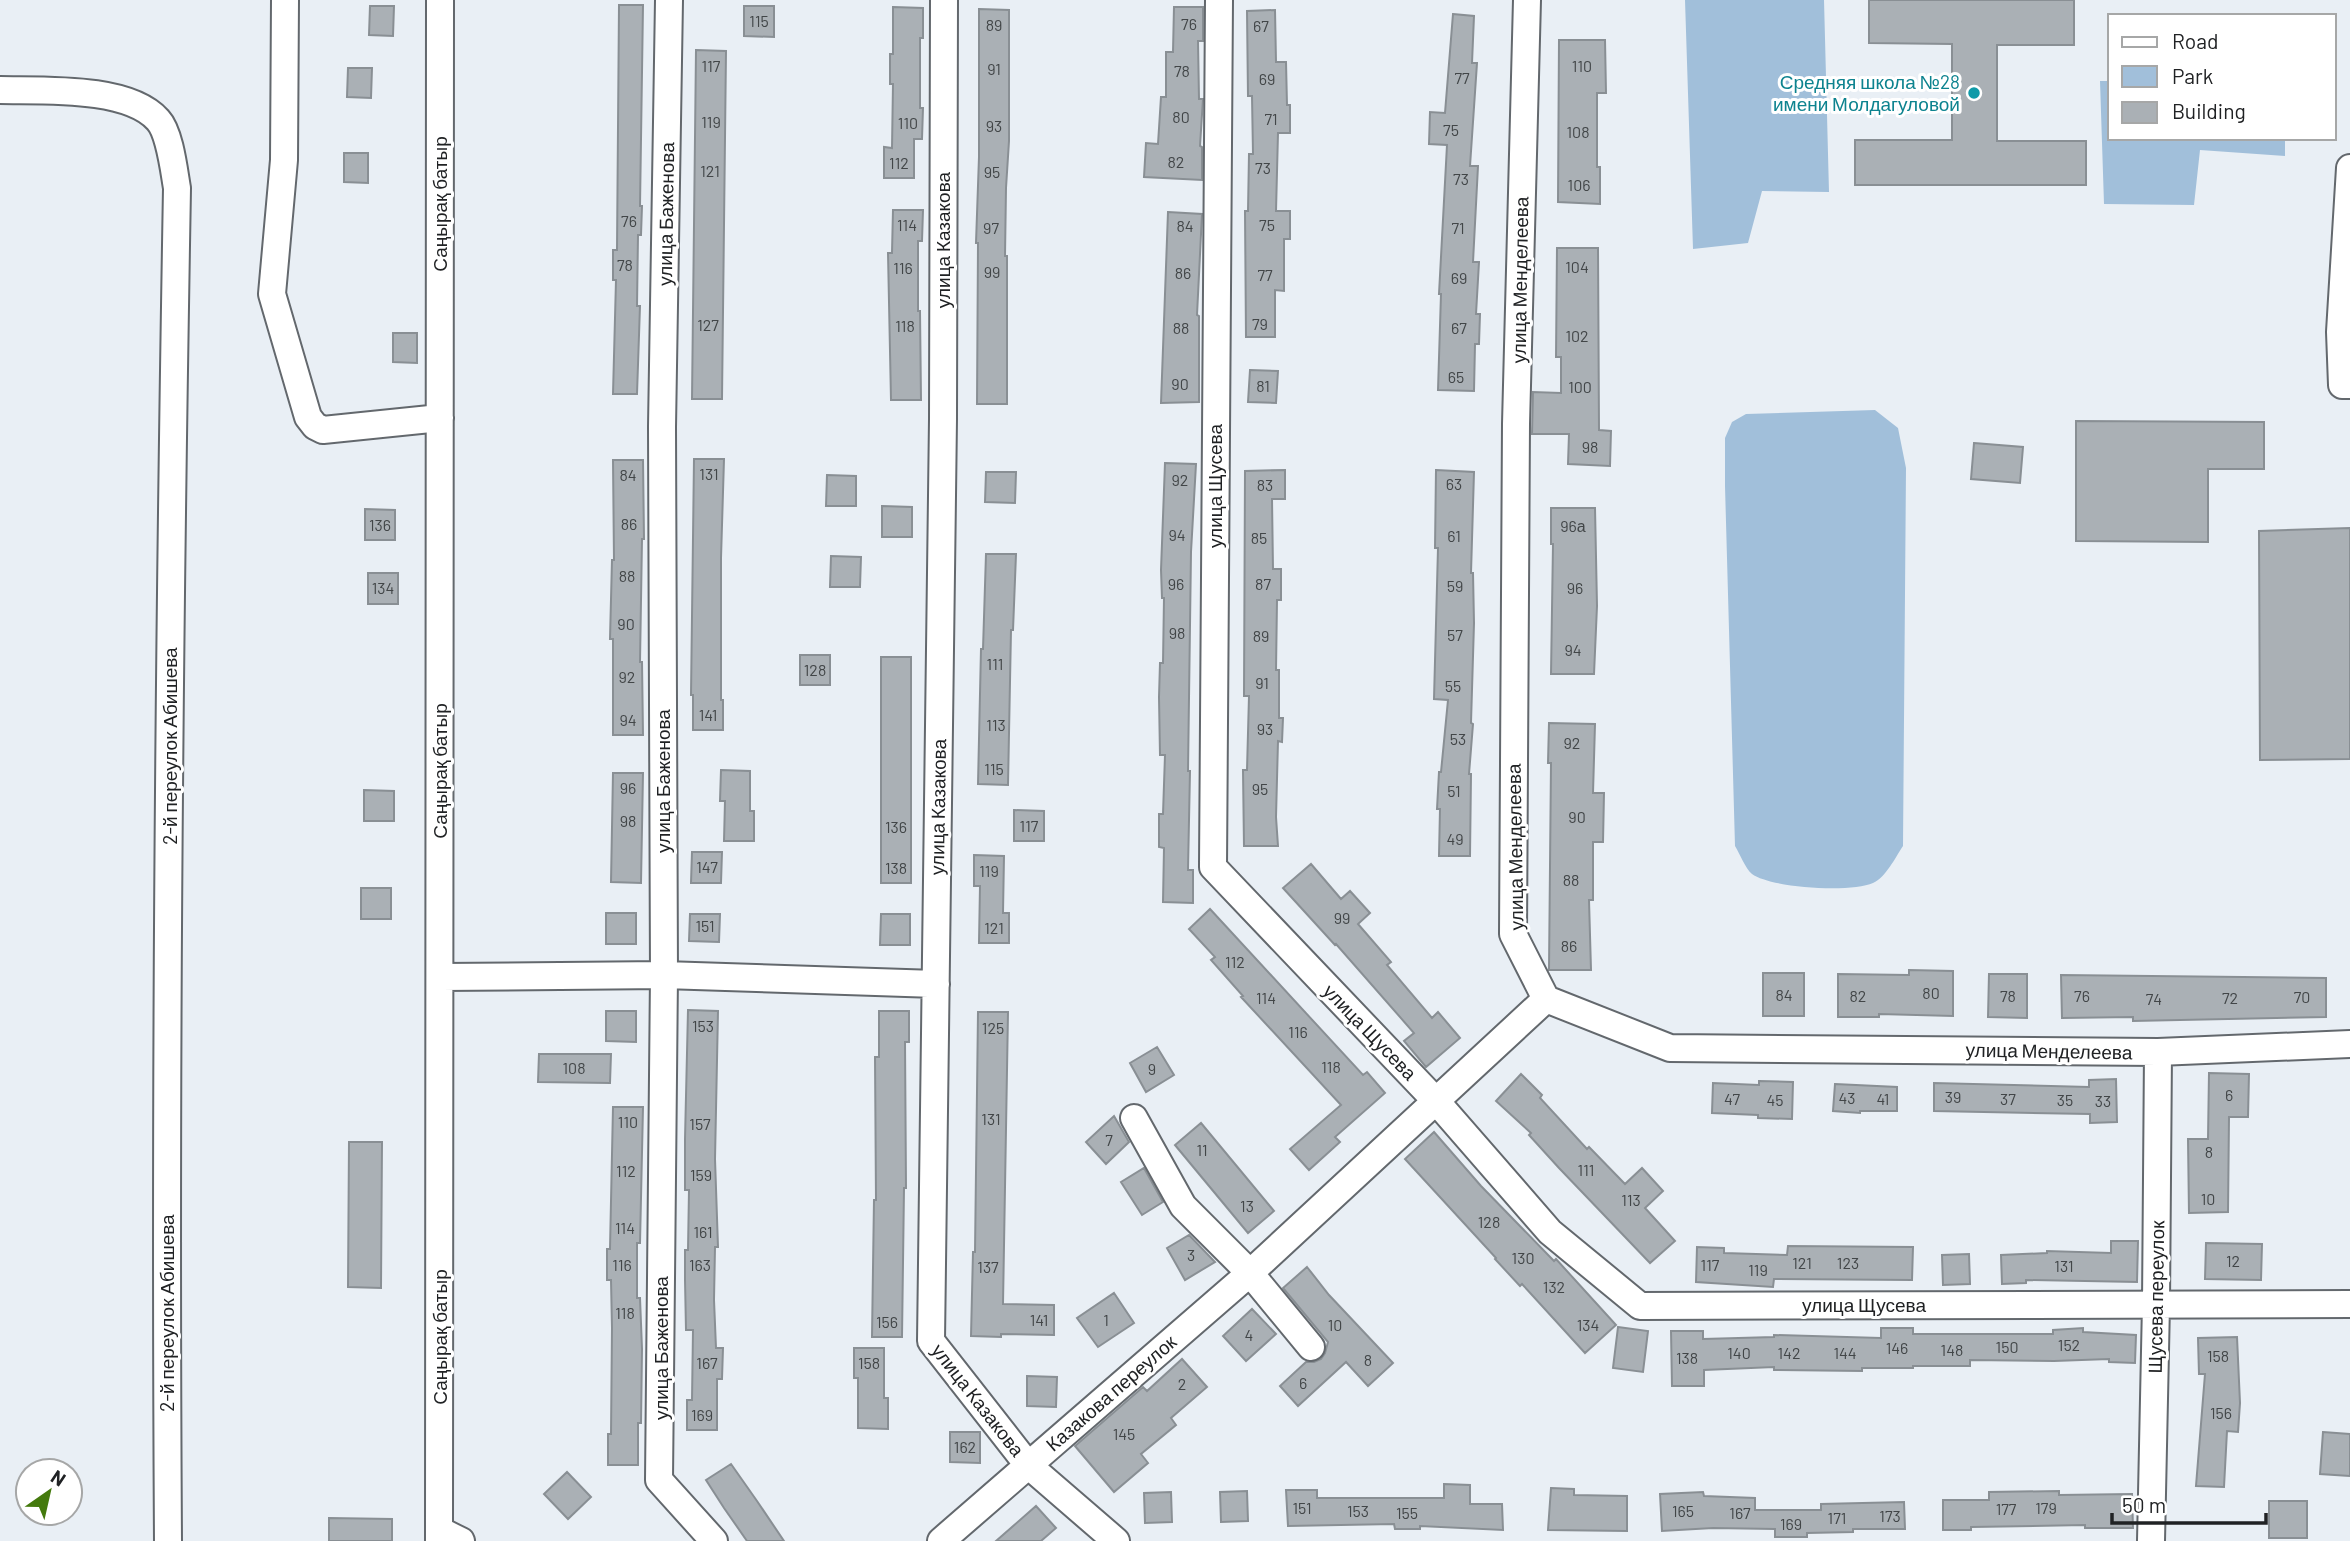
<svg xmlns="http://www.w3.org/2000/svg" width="2350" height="1541" font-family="Barlow,sans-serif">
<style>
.green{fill:#a1bfda}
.building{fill:#aab0b5;stroke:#898f94;stroke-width:2}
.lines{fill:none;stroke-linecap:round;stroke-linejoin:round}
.minor-casing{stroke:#63686d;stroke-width:30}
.minor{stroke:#fff;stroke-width:26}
.culture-dot{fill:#0f9aa8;stroke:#fff;stroke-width:2.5}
.labels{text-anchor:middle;stroke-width:6;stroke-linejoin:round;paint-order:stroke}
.number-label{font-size:16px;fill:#424648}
.culture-label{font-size:19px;fill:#0d838f;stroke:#fff;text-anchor:end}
.street-label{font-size:19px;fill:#202224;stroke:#fff}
</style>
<rect width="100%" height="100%" fill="#e9eff5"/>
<path class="green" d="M1685 0H1824L1829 192 1762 191 1748 243 1693 249Z
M2100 81H2110V138H2285V156L2200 150 2194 205 2104 204Z
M1875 410 1898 428 1906 468 1903 846C1895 858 1886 877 1873 883 1851 893 1771 888 1752 874 1745 868 1740 854 1735 846L1725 486V438L1732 422 1746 414Z"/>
<path class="building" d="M1869 0H2074V45H1997V141H2086V185H1855V140H1952V44L1869 43Z
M619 5H643L640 206H642L641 235H638L637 306H640L637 394H613L616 280H613V250H617Z
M370 6H394L393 36 369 35Z
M744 6H774V37L744 36Z
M893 7 923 8V38H920V108H923L922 139H914V178H884V147L892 148 893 84H890V54H893Z
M1174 7H1203V41H1198L1199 99H1203L1200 146 1202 147V180L1144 177 1146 143 1158 144 1161 97H1166V52H1173Z
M979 9 1009 10V141L1006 188 1005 256H1007V404H977L978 243H976L979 157Z
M1275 10 1276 62H1286L1287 105H1290V133H1278L1276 211H1290V239H1284V291L1275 290V337H1246L1245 211H1248L1249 154H1253L1252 96H1248L1247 11Z
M1453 14 1474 16 1472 63H1477L1470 166H1478L1473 262H1479L1476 314H1480L1479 344H1475L1474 391 1438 390 1441 294H1439L1447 145 1429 144 1430 112 1445 113Z
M1559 40H1605L1606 93H1597V167H1600V204L1558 202Z
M696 50 726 51 722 399H692Z
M348 68H372L371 98 347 97Z
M344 153H368V183L344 182Z
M893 210H923L922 241H918V311H920L921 400H891L888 253H892Z
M1168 212 1202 214 1197 315 1199 316V402L1161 403Z
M1557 248H1598L1599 430 1611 431 1610 466 1568 464 1569 434H1532L1533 392 1561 393V357H1556Z
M393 333H417V363L393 362Z
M1250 370 1278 371 1276 403 1248 402Z
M2076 421 2264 422V469H2208V542L2076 541Z
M1974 443 2023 447 2020 483 1971 479Z
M694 459H724L721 558V700H723V730H693V695H691Z
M613 460H643L644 539H642L640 662H642L643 735H613V639H610L612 560H614Z
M1165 463 1196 464 1191 552 1188 771H1190L1188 870H1193V903L1163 902 1164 848 1159 847V814H1163L1165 755H1160L1159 697 1160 663H1163L1164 598H1162L1161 570Z
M1285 470V499H1272L1273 569H1281V600H1277L1276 670H1279V718H1283L1282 742 1278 741 1276 817 1278 846H1244L1243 770H1247L1249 696H1244L1245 471Z
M1436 470 1474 472 1471 573H1473L1474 623 1471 723 1473 724 1469 774H1471L1470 856H1439L1440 809H1437L1439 772H1441L1448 700 1434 699 1438 548H1435Z
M986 472H1016L1015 503 985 502Z
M827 475 856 476V506H826Z
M882 506 912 507V537H882Z
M1551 508H1595L1597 606 1594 674H1551L1553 544H1551Z
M365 509 395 510V540H365Z
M2350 528V759L2260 760 2259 531Z
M986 554H1016L1013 630H1011L1008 785 978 784 981 649H983Z
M831 556 861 557 860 587H830Z
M368 573H398V604H368Z
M800 655H830V685H800Z
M881 657H911V883H881Z
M1549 723 1595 724 1593 793H1604L1603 842H1593V900H1589L1591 970H1549L1551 763H1548Z
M721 770 750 771V811H754V841H724L725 801H720Z
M613 773H643L641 883 611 882Z
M364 790 394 791V821H364Z
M1014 810 1044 811V841H1014Z
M692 852H722L721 883H691Z
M974 855 1004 856 1003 913H1009V943H979L980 886H974Z
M1311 864 1341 899 1350 891 1370 913 1358 924 1391 962 1387 965 1432 1018 1438 1012 1460 1038 1426 1067 1404 1041 1414 1033 1336 944 1335 945 1283 888Z
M361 888H391V919H361Z
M1210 909 1363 1075 1367 1072 1385 1093 1335 1137 1340 1142 1309 1170 1290 1149 1341 1105 1241 997 1243 996 1211 960 1215 957 1189 929Z
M606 913H636V944H606Z
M690 914H720L719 942 689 941Z
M881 914H910V945H880Z
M1909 970 1953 971V1016L1879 1014V1017H1838V974L1909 975Z
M1763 973H1804V1016H1763Z
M1989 974H2027V1018L1988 1017Z
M2061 975 2326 978V1017L2133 1021V1017L2062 1018Z
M688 1010 718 1011 715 1159 718 1247H715L714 1300 716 1348H723L722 1379H717V1430H687V1400H692L693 1330H686L685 1280V1250H688L689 1190H685V1139Z
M606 1011H636V1042L606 1041Z
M879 1011H909V1042H905L906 1188H904L902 1337H872L874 1200H876L875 1057H879Z
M978 1012H1008L1003 1304 1054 1305V1335L1001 1334V1337L971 1336 973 1252H975Z
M1157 1047 1174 1075 1146 1092 1130 1063Z
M539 1054H611L610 1083 538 1082Z
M2209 1073 2249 1074 2248 1117H2229L2228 1212 2189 1213 2188 1139H2208Z
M1521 1074 1542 1095 1540 1098 1587 1149 1589 1147 1625 1184 1642 1168 1663 1191 1645 1208 1675 1241 1650 1263 1559 1168 1529 1135 1531 1133 1496 1101Z
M2116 1079 2117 1122 2090 1123V1114L1934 1111V1083L2089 1087V1080Z
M1759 1081 1793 1082 1792 1119 1758 1118V1115L1712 1113 1713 1083 1759 1085Z
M1835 1084 1897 1087V1111H1860V1113L1833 1111Z
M613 1107H643L640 1243H637V1298H640L642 1349 641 1423H638V1465H608V1434H611L612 1328 611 1280H607V1249H610Z
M1114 1116 1129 1142 1106 1164 1086 1142Z
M1201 1123 1274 1211 1248 1233 1175 1145Z
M1434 1132 1481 1186 1554 1261 1556 1259 1616 1325 1585 1353 1522 1284 1520 1286 1495 1259 1496 1258 1405 1159Z
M349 1142H382L381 1288 348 1287Z
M1144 1168 1163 1202 1142 1215 1121 1182Z
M1189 1235 1215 1262 1185 1280 1167 1248Z
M2111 1241H2138L2137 1282 2026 1280V1283L2002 1284 2001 1255 2047 1253V1251L2111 1253Z
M2206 1243 2262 1244 2261 1280 2205 1279Z
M1788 1246 1913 1247 1912 1280 1774 1279 1773 1287 1696 1282 1697 1247 1724 1248V1253L1787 1255Z
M1969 1254 1970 1284 1943 1285 1942 1255Z
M1307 1267 1329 1295 1393 1363 1368 1386 1346 1362 1298 1406 1280 1386 1306 1362H1314L1321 1359 1325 1353 1328 1342 1283 1288Z
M1114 1293 1134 1323 1098 1347 1077 1318Z
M1252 1309 1276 1334 1246 1361 1223 1336Z
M1618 1327 1648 1331 1643 1372 1613 1368Z
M1881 1328H1913V1334H2053V1330L2083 1328V1332L2136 1335 2135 1363 2109 1362V1359L2054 1361 1970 1360V1366H1913V1368H1862V1371L1774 1370V1367L1704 1370V1386H1672L1671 1331H1703V1339L1774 1337V1335L1881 1338Z
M2237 1337 2240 1403 2238 1432 2227 1431 2224 1487 2196 1486 2205 1374H2199L2198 1338Z
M854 1348H884V1398H888V1429L858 1428V1378H854Z
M1182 1359 1207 1387 1171 1418 1176 1425 1141 1454 1148 1463 1114 1492 1075 1446 1143 1387 1147 1391Z
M1027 1376 1057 1377 1056 1407 1027 1406Z
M950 1432H980V1463L950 1462Z
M2323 1432 2350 1434V1476L2320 1474Z
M731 1464 757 1501 784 1541H747L724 1508 706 1480Z
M567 1472 591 1497 568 1519 544 1494Z
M1444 1484 1470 1485V1504H1502L1503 1530 1420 1526V1529H1395L1394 1524 1288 1526 1286 1490H1317V1498H1444Z
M1551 1488 1574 1489V1495L1627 1496V1531L1548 1530Z
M1247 1491 1248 1521 1221 1522 1220 1492Z
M2059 1491V1495L2132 1494 2133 1528H2085V1525L1971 1527V1530H1943V1500H1989V1492Z
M1171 1492 1172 1522 1145 1523 1144 1493Z
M1703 1492 1704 1496 1755 1498V1510H1821V1504L1904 1502 1905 1529H1853V1532L1807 1533V1537H1775V1529L1713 1528 1662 1531 1660 1494Z
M2269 1501H2307V1538H2269Z
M1036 1506 1056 1528 1041 1541H996Z
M329 1518 392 1519V1541H329Z"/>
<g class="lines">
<g class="minor-casing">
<path id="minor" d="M285 0 284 160 272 294 308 417 315 426 323 430 440 418
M669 0 662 427 664 975 659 1480 714 1541
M944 0 943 419 931 1341 1028 1465 1116 1541
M1219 0 1213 867 1436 1101 1550 1232 1640 1306 2350 1304
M1527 0 1516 424 1513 934 1546 999 1670 1048 2158 1052 2350 1044
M0 90C43 91 128 86 158 120 170 133 174 171 177 188 169 639 165 1090 168 1541
M2350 168 2340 332 2342 385H2350
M441 977 664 975 936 984
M1134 1118 1183 1206 1250 1273 1311 1347
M439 1530 461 1541
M439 1541 440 0
M941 1541 1250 1273 1546 999
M2151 1541 2156 1304 2158 1052"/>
</g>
<use href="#minor" class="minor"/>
</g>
<circle class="culture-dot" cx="1974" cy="93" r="7"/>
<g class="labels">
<g class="number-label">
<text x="759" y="27">115</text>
<text x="1189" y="30">76</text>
<text x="994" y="31">89</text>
<text x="1261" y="32">67</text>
<text x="711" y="72">117</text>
<text x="1582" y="72">110</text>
<text x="994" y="75">91</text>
<text x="1182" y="77">78</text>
<text x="1462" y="84">77</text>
<text x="1267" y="85">69</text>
<text x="1181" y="123">80</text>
<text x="1271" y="125">71</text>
<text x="711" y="128">119</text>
<text x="908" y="129">110</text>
<text x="994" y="132">93</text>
<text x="1451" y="136">75</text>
<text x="1578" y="138">108</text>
<text x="1176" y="168">82</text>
<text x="899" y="169">112</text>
<text x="1263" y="174">73</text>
<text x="710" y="177">121</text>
<text x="992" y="178">95</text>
<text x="1461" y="185">73</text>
<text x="1579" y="191">106</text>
<text x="629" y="227">76</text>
<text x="907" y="231">114</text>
<text x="1267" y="231">75</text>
<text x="1185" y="232">84</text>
<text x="991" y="234">97</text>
<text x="1458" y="234">71</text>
<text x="625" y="271">78</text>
<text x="1577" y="273">104</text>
<text x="903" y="274">116</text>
<text x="992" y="278">99</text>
<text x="1183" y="279">86</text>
<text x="1265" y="281">77</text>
<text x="1459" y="284">69</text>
<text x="1260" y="330">79</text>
<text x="708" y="331">127</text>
<text x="905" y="332">118</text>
<text x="1181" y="334">88</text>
<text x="1459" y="334">67</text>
<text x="1577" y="342">102</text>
<text x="1456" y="383">65</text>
<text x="1180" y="390">90</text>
<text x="1263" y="392">81</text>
<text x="1580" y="393">100</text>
<text x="1590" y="453">98</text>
<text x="709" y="480">131</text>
<text x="628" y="481">84</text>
<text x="1180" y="486">92</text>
<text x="1454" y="490">63</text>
<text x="1265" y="491">83</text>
<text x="629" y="530">86</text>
<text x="380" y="531">136</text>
<text x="1573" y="532">96а</text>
<text x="1177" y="541">94</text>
<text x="1454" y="542">61</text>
<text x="1259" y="544">85</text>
<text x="627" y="582">88</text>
<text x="1176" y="590">96</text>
<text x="1263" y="590">87</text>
<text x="1455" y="592">59</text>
<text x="383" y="594">134</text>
<text x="1575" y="594">96</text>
<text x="626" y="630">90</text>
<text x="1177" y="639">98</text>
<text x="1455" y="641">57</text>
<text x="1261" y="642">89</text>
<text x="1573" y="656">94</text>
<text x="995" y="670">111</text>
<text x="815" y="676">128</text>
<text x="627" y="683">92</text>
<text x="1262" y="689">91</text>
<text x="1453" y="692">55</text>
<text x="708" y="721">141</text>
<text x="628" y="726">94</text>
<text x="996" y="731">113</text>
<text x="1265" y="735">93</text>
<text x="1458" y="745">53</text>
<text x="1572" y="749">92</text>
<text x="994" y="775">115</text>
<text x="628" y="794">96</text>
<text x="1260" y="795">95</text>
<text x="1454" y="797">51</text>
<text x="1577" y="823">90</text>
<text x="628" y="827">98</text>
<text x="1029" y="832">117</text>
<text x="896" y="833">136</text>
<text x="1455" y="845">49</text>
<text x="707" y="873">147</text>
<text x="896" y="874">138</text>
<text x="989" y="877">119</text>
<text x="1571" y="886">88</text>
<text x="1342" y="924">99</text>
<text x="705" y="932">151</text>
<text x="994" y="934">121</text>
<text x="1569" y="952">86</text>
<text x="1235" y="968">112</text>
<text x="1931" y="999">80</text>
<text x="1784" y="1001">84</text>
<text x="1858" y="1002">82</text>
<text x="2008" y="1002">78</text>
<text x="2082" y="1002">76</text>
<text x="2302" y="1003">70</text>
<text x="1266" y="1004">114</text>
<text x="2230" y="1004">72</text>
<text x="2154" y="1005">74</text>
<text x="703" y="1032">153</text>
<text x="993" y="1034">125</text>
<text x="1298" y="1038">116</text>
<text x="1331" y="1073">118</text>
<text x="574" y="1074">108</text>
<text x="1152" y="1075">9</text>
<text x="2229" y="1101">6</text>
<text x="1953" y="1103">39</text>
<text x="1847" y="1104">43</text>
<text x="1732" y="1105">47</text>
<text x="1883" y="1105">41</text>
<text x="2008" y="1105">37</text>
<text x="1775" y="1106">45</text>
<text x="2065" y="1106">35</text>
<text x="2103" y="1107">33</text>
<text x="991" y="1125">131</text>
<text x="628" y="1128">110</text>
<text x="700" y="1130">157</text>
<text x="1109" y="1146">7</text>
<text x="1202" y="1156">11</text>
<text x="2209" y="1158">8</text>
<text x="1586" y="1176">111</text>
<text x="626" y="1177">112</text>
<text x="701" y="1181">159</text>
<text x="2208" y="1205">10</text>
<text x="1631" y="1206">113</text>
<text x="1247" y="1212">13</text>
<text x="1489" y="1228">128</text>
<text x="625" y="1234">114</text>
<text x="703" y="1238">161</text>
<text x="1191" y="1261">3</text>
<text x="1523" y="1264">130</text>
<text x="2233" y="1267">12</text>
<text x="1802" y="1269">121</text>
<text x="1848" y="1269">123</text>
<text x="622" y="1271">116</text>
<text x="700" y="1271">163</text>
<text x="1710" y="1271">117</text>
<text x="2064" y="1272">131</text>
<text x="988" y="1273">137</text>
<text x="1758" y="1276">119</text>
<text x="1554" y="1293">132</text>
<text x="625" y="1319">118</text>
<text x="1039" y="1326">141</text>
<text x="1106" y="1326">1</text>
<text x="887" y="1328">156</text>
<text x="1335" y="1331">10</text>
<text x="1588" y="1331">134</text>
<text x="1249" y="1341">4</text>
<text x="2069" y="1351">152</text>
<text x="2007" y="1353">150</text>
<text x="1897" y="1354">146</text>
<text x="1952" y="1356">148</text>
<text x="1739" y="1359">140</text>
<text x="1789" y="1359">142</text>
<text x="1845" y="1359">144</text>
<text x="2218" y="1362">158</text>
<text x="1687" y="1364">138</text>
<text x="1368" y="1366">8</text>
<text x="707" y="1369">167</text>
<text x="869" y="1369">158</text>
<text x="1303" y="1389">6</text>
<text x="1182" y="1390">2</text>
<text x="2221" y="1419">156</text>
<text x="702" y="1421">169</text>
<text x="1124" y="1440">145</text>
<text x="965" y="1453">162</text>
<text x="1302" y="1514">151</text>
<text x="2046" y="1514">179</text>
<text x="2006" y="1515">177</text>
<text x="1358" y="1517">153</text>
<text x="1683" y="1517">165</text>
<text x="1407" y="1519">155</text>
<text x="1740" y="1519">167</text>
<text x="1890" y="1522">173</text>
<text x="1837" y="1524">171</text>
<text x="1791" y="1530">169</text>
</g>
<g class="culture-label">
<text x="1960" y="89">Средняя школа №28<tspan x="1960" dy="22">имени Молдагуловой</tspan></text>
</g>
<g class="street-label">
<text transform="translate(440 204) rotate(-90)" y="7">Саңырақ батыр</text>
<text transform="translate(666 214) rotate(-89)" y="7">улица Баженова</text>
<text transform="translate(943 240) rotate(-90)" y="7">улица Казакова</text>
<text transform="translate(1520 280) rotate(-89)" y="7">улица Менделеева</text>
<text transform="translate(1215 486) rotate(-90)" y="7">улица Щусева</text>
<text transform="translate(170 746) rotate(-90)" y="7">2-й переулок Абишева</text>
<text transform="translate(440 771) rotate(-90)" y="7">Саңырақ батыр</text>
<text transform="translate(663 781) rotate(-90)" y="7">улица Баженова</text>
<text transform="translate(938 807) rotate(-89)" y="7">улица Казакова</text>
<text transform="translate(1515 847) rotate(-91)" y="7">улица Менделеева</text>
<text transform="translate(1370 1032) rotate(46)" y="7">улица Щусева</text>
<text transform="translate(2049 1051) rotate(1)" y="7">улица Менделеева</text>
<text transform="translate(2156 1297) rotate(-89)" y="7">Щусева переулок</text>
<text x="1864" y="1312">улица Щусева</text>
<text transform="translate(167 1313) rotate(-90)" y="7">2-й переулок Абишева</text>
<text transform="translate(440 1337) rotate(-90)" y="7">Саңырақ батыр</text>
<text transform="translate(661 1348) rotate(-90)" y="7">улица Баженова</text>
<text transform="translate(1111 1393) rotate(-41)" y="7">Казакова переулок</text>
<text transform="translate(978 1400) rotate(52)" y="7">улица Казакова</text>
</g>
</g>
<rect x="2108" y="14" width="228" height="126" fill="#ffffff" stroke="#a6a7a7" stroke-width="2"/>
<rect x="2122" y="37" width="35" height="10" fill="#ffffff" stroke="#a6a7a7" stroke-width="2"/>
<text x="2172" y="49" font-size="21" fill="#202224">Road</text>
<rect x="2122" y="66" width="35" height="21" fill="#a1bfda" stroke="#a6a7a7" stroke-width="2"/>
<text x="2172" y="84" font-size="21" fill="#202224">Park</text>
<rect x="2122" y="102" width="35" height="21" fill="#aab0b5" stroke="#a6a7a7" stroke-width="2"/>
<text x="2172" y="119" font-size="21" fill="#202224">Building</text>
<g transform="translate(49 1492) rotate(34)"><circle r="33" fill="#ffffff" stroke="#a6a7a7" stroke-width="2"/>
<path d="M0-5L12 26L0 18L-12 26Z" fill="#447a0d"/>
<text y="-10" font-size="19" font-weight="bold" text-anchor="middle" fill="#202224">N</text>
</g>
<path d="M2112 1513v10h154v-10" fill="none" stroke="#202224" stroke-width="3.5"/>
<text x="2122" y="1513" font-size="21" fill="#202224" stroke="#ffffff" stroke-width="5" paint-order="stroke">50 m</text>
</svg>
